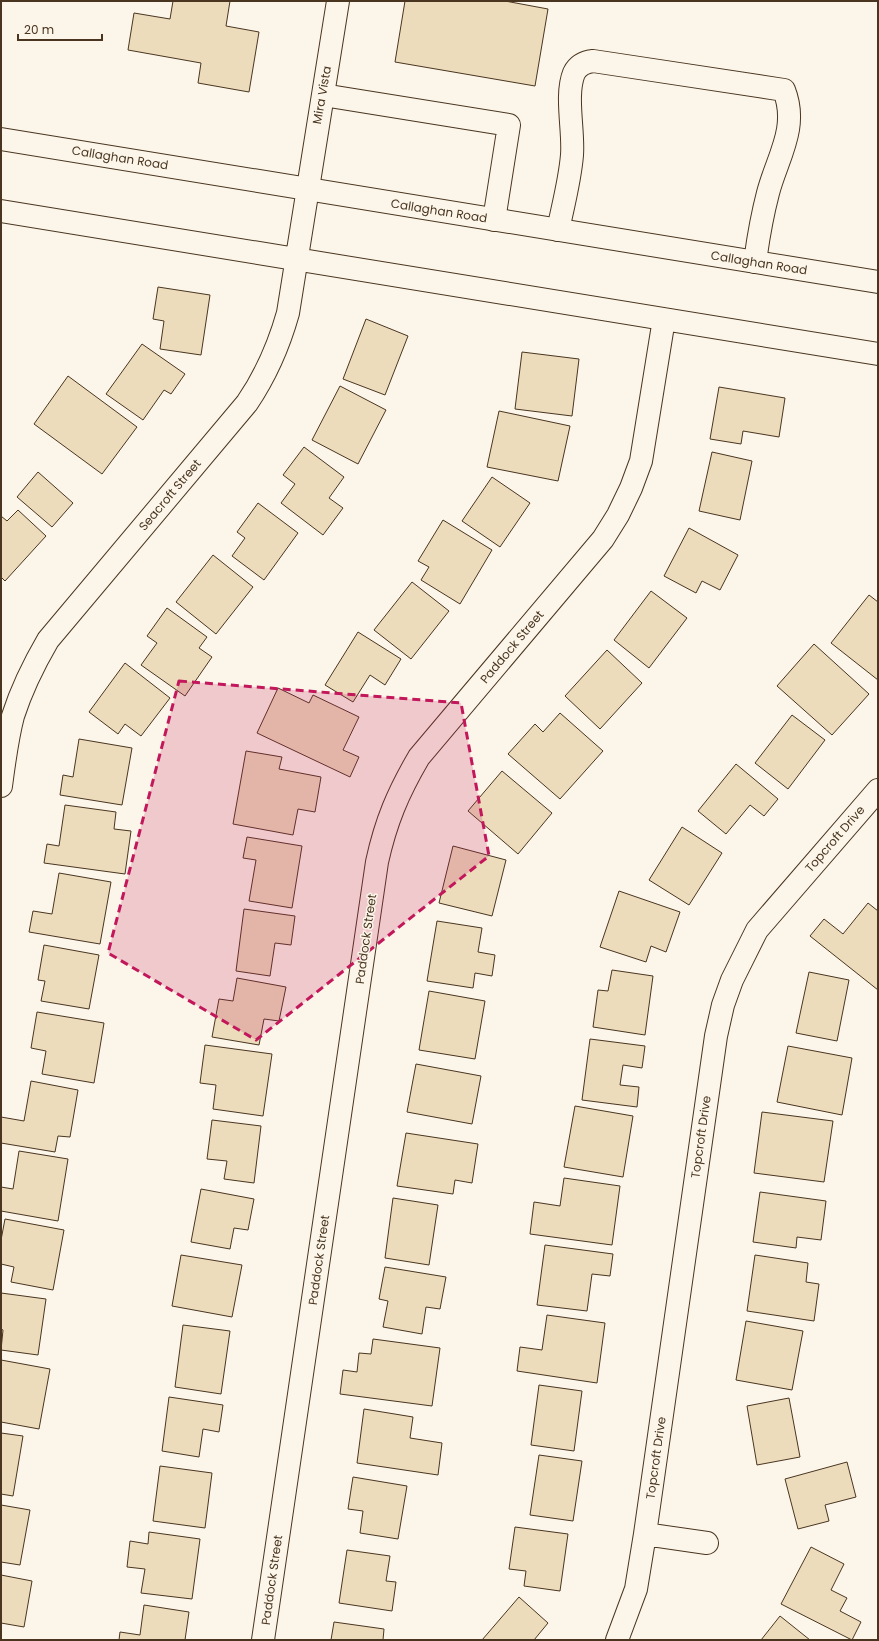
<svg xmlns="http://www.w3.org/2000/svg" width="879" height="1641" font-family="Poppins,sans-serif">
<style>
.building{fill:#ecdcbc;stroke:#4a3520}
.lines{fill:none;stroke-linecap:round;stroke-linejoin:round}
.minor-casing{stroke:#4a3520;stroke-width:24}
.major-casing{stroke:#4a3520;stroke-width:24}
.minor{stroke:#fbf6e9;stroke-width:22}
.major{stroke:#fbf6e9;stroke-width:22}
.marked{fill:#c2185b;fill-opacity:0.2;stroke:#c2185b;stroke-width:3;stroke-dasharray:8 5;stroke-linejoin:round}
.labels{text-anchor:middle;stroke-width:3;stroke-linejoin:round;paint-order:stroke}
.street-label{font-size:12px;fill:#4a3520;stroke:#fbf6e9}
</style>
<rect width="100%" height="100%" fill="#fbf6e9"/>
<path class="building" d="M173 1H230L226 26 259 32 249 92 198 83 201 63 128 50 134 13 170 19Z
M405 1H505L548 9 535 86 395 62Z
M158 287 210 295 201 355 160 349 164 321 153 319Z
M366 319 408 336 385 395 343 379Z
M142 344 185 374 171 394 164 390 143 420 106 394Z
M522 352 579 359 572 416 515 409Z
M68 376 137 427 102 474 34 424Z
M340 386 386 410 358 464 312 440Z
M719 387 785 398 779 437 743 431 741 444 710 439Z
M499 411 570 426 558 481 487 467Z
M304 447 344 477 329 498 343 508 323 535 281 503 295 484 283 475Z
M712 452 752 461 740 520 699 511Z
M38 472 73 503 52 527 17 497Z
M492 477 530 503 500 547 462 521Z
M258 503 298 533 264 580 232 556 245 538 237 532Z
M18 510 46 536 5 581 1 577V516L7 521Z
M443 520 492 550 460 604 421 580 429 567 418 561Z
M689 528 738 555 720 590 702 581 696 593 664 576Z
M213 555 253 587 216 634 176 602Z
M412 582 449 611 411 659 374 630Z
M651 591 687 618 649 668 614 640Z
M869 595 878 602V680L831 643Z
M167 608 207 637 199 648 212 657 185 696 141 665 157 643 147 636Z
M358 632 401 659 385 685 370 675 353 702 325 685Z
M814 644 869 694 832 735 777 686Z
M607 650 642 683 600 729 565 696Z
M125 663 170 698 141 736 125 724 118 734 89 712Z
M278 688 309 703 313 695 359 717 343 750 359 757 350 777 257 733Z
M560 713 603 751 560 799 508 754 535 724 543 732Z
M792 715 825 740 788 789 755 763Z
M79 739 132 748 122 805 60 795 63 775 73 777Z
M246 751 282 757 279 769 321 777 315 812 298 809 293 835 233 824Z
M736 764 778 799 764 816 750 805 726 834 698 811Z
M502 771 552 813 518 854 468 811Z
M65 805 116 812 114 829 131 831 125 874 44 863 47 844 59 846Z
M682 827 722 853 689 905 649 880Z
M247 837 302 846 292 908 249 901 256 860 243 858Z
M453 846 506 860 492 916 439 903Z
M59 873 111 882 100 944 29 932 33 911 52 914Z
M619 891 680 912 666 952 651 946 646 962 600 947Z
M868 903 878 911V990L810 936 824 919 843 934Z
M244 909 295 916 291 945 275 943 270 976 236 971Z
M437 921 482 928 478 952 495 955 492 976 475 973 473 988 427 981Z
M44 945 99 955 89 1009 41 1001 45 981 38 980Z
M612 970 653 976 645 1035 593 1027 598 990 608 991Z
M809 972 849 980 837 1041 796 1033Z
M237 978 286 987 279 1021 264 1019 259 1045 212 1037 219 999 233 1001Z
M429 991 485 1001 475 1059 419 1050Z
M37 1012 104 1023 94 1083 42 1074 46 1051 31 1048Z
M590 1039 645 1046 642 1068 623 1065 620 1085 639 1087 637 1107 582 1100Z
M205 1045 272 1054 263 1116 213 1109 216 1085 200 1083Z
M788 1046 852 1058 842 1115 777 1102Z
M416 1064 481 1076 472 1124 407 1112Z
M31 1081 78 1090 70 1137 58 1136 55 1152 1 1143V1117L24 1121Z
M575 1106 633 1116 623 1177 564 1167Z
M762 1112 833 1121 824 1182 754 1173Z
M212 1120 261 1126 254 1183 224 1179 227 1161 207 1159Z
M406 1133 478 1144 472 1183 455 1180 453 1194 397 1186Z
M19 1151 68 1159 58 1221 1 1211V1187L13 1189Z
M564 1178 620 1186 612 1245 530 1234 534 1202 560 1206Z
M201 1189 254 1199 248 1230 234 1228 230 1249 191 1242Z
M760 1192 826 1201 821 1240 797 1237 796 1248 753 1242Z
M393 1198 438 1205 429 1265 385 1258Z
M5 1219 64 1230 53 1290 11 1282 14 1267 1 1264V1240Z
M545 1245 613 1254 610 1276 592 1274 587 1311 537 1305Z
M181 1255 242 1265 232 1317 172 1306Z
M755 1255 808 1263 806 1282 819 1284 814 1321 747 1311Z
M385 1267 446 1277 440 1309 426 1307 422 1334 383 1327 388 1301 379 1299Z
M1 1293 46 1299 38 1355 1 1350 3 1330 1 1329Z
M547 1315 605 1323 597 1383 517 1371 520 1347 542 1350Z
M746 1321 803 1331 792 1390 736 1380Z
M183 1325 230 1331 221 1394 175 1387Z
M373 1339 440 1348 432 1406 340 1394 343 1370 357 1372 359 1353 371 1354Z
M1 1360 50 1369 39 1429 1 1422Z
M539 1385 582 1391 574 1451 531 1445Z
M169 1397 223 1405 219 1432 203 1429 199 1457 162 1451Z
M789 1398 800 1457 757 1465 747 1406Z
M364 1409 413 1417 410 1438 442 1443 438 1475 357 1463Z
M1 1433 23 1436 13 1496 1 1494Z
M539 1455 582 1461 573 1521 530 1515Z
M847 1462 856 1497 825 1505 829 1521 798 1529 785 1479Z
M160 1466 212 1473 205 1528 153 1521Z
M353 1477 407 1486 398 1539 360 1533 363 1511 348 1509Z
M1 1505 30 1510 20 1565 1 1562Z
M515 1527 568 1534 560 1591 524 1586 526 1571 509 1569Z
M149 1532 200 1539 192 1599 141 1593 145 1569 127 1567 130 1541 148 1544Z
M811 1547 844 1564 831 1590 847 1598 840 1611 861 1622 852 1640 781 1604Z
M347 1550 390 1556 386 1581 396 1582 392 1611 339 1603Z
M1 1575 32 1581 24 1627 1 1623Z
M519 1597 548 1623 534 1640H482Z
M144 1605 189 1612 185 1640H119L120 1632 140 1635Z
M780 1616 810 1640H761Z
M334 1622 384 1629 383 1640H331Z"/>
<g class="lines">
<g class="minor-casing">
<path id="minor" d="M323 95 509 125 494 220
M1 211 878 354
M558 230C563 206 570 180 572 155 574 131 565 95 574 73 578 65 585 62 593 61L784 90C799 128 777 158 768 193 762 216 758 239 755 262
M1 786C4 763 7 739 13 716 22 688 34 664 48 640L247 403C266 375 279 345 288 313L338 1
M645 1534 707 1543
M263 1640 377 862C386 821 398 793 419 757L603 539 618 515 631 488 641 461 664 319
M617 1640 636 1589 645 1534 716 1036 723 1005 732 980 757 930 878 790"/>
</g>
<g class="major-casing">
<path id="major" d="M1 139 878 282"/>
</g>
<use href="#minor" class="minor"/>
<use href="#major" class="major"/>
</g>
<path class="marked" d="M179 681 461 703 489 856 256 1040 108 953Z"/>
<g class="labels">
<g class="street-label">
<text transform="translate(322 95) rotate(-80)" y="4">Mira Vista</text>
<text transform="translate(120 158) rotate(9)" y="4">Callaghan Road</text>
<text transform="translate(439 211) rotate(9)" y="4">Callaghan Road</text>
<text transform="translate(759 263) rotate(9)" y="4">Callaghan Road</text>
<text transform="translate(170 495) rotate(-50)" y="4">Seacroft Street</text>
<text transform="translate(512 647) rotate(-50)" y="4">Paddock Street</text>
<text transform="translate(835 839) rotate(-49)" y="4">Topcroft Drive</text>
<text transform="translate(366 939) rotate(-82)" y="4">Paddock Street</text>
<text transform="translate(701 1137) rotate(-82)" y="4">Topcroft Drive</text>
<text transform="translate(319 1260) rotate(-82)" y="4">Paddock Street</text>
<text transform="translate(656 1458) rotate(-82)" y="4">Topcroft Drive</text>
<text transform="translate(272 1580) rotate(-82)" y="4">Paddock Street</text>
</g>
</g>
<rect width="879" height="1641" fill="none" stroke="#4a3520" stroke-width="4"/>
<path d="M18 34v6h84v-6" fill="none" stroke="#4a3520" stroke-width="2"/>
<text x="24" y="34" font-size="12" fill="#4a3520" stroke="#fbf6e9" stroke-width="3" paint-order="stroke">20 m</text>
</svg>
